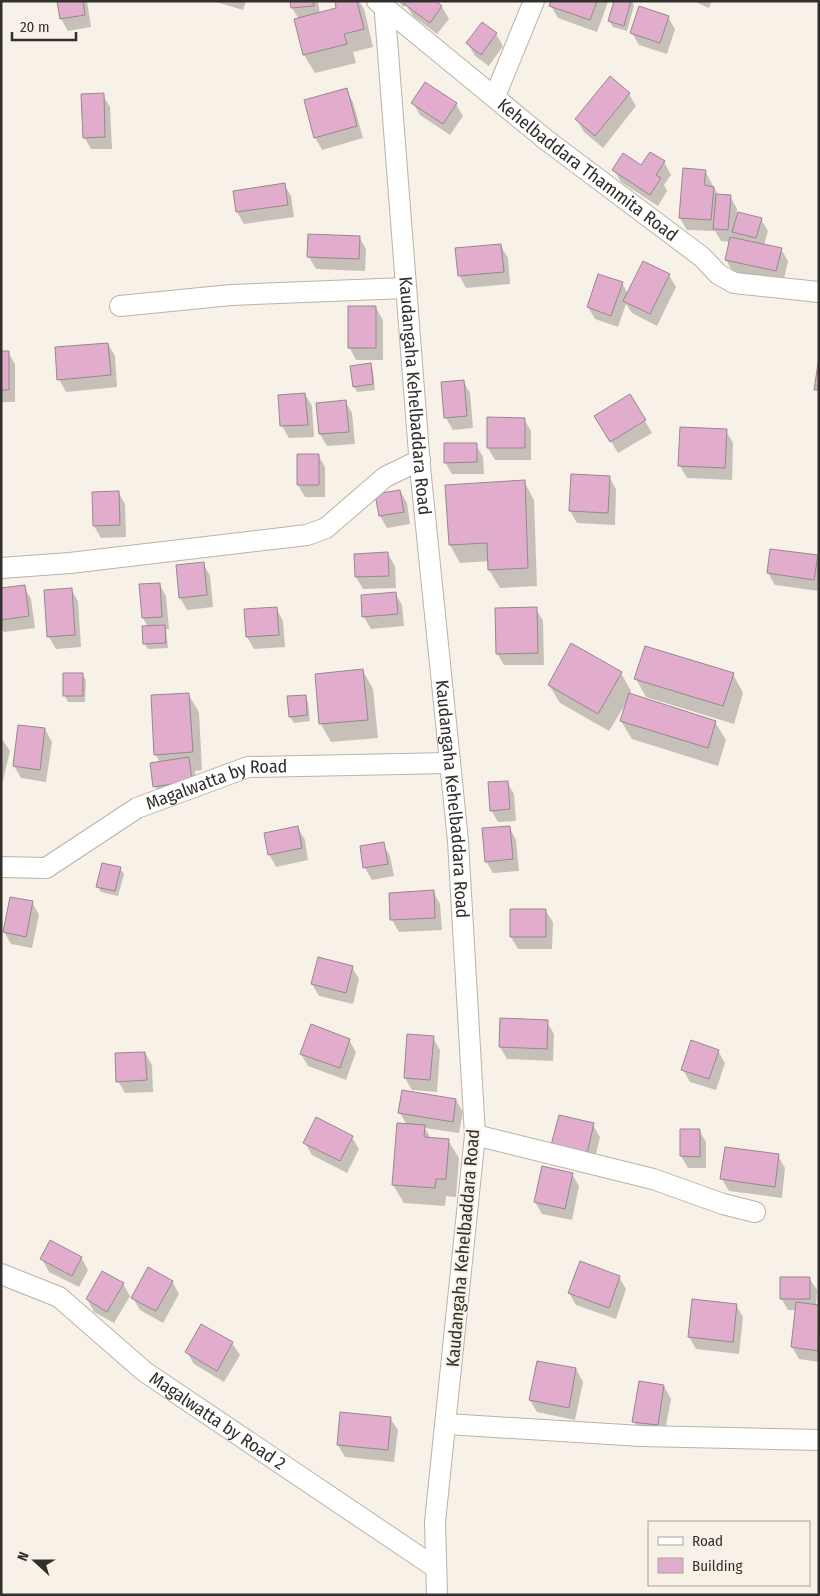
<svg xmlns="http://www.w3.org/2000/svg" width="820" height="1596" font-family="'Fira Sans Condensed',sans-serif">
<style>
.shadow{fill:#0003}
.building{fill:#e2accc;stroke:#94898f}
.lines{fill:none;stroke-linecap:round;stroke-linejoin:round}
.minor-casing{stroke:#b9b3a9;stroke-width:22}
.minor{stroke:#fff;stroke-width:20}
.labels{text-anchor:middle;stroke-width:4;stroke-linejoin:round;paint-order:stroke}
.street-label{font-size:18px;fill:#32302c;stroke:#f8f1e7}
</style>
<rect width="100%" height="100%" fill="#f8f1e7"/>
<path class="shadow" d="M58 1H87L91 27 68 31 61 19Z
M213 1H246L243 10Z
M291 1H318L320 14 338 9 336 1H359L364 9 373 47 353 52 356 63 315 73 304 55 296 20 299 19 292 8Z
M399 1 406 3 434 1 442 7 449 19 437 34 413 16 406 5 403 7Z
M552 1H607L608 2 597 32 558 18 551 6Z
M615 1H632L634 6 627 31 613 27 609 21Z
M693 1H712L709 8Z
M668 17 675 29 667 54 639 45 632 33Z
M496 34 503 46 489 66 475 56 468 44Z
M346 90 353 102 363 138 322 150 315 137Z
M629 94 636 106 603 148 584 132 577 120Z
M103 95 110 107 112 149H91L84 137Z
M413 103 456 104 463 116 450 135 420 115Z
M651 153 664 162 671 175 664 185 667 191 658 206 621 182 614 170 642 167Z
M705 171 718 195 730 196 737 209V213L761 219 768 231 764 245 781 249 788 261 783 283 733 272 726 260 730 242 721 241 715 231 687 230 680 218Z
M284 184 291 196 294 217 244 224 237 212 234 192Z
M359 237 366 249 365 271 316 269 309 257Z
M501 246 508 258 510 284 466 288 459 275Z
M669 275 676 287 657 326 632 313 626 304 618 327 595 319 588 307 622 283 628 294Z
M376 308 383 320V360H356L349 347Z
M108 344 115 356 117 387 66 392 59 379Z
M1 352H8L15 364V402H1Z
M370 365 373 370 375 390 357 392 354 386Z
M463 381 470 393 473 428 453 430 446 418Z
M305 394 312 406 314 437 289 438 282 426 280 396Z
M630 396 652 433 618 453 596 416Z
M345 401 352 413 355 444 327 446 320 434 317 404Z
M524 419 531 431V460H495L488 448Z
M726 431 733 443 732 480 687 478 680 466Z
M476 445 483 457 484 474H452L445 462Z
M318 455 325 467V497H305L298 485Z
M609 477 616 489 615 525 577 523 570 511Z
M524 481 534 500 537 586 500 588 489 570V561L460 563 450 545Z
M400 491 407 503 410 524 387 528 380 516 377 495Z
M118 492 125 504 126 537 101 538 94 526Z
M388 554 395 566 396 588 363 589 356 577 355 555Z
M817 557 819 560V591L775 585 768 573Z
M203 563 210 576 213 607 187 610 180 598Z
M159 584 166 596 169 629H166L168 648 148 649 144 643 148 627 143 618Z
M24 587 31 599 35 628 4 632 1 628V590Z
M71 589 78 601 81 647 56 649 49 637Z
M395 593 402 605 404 626 371 629 364 617Z
M276 608 283 621 285 647 254 649 247 637Z
M536 609 543 621 544 665H504L497 653Z
M363 671 373 689 378 738 331 742 321 724 316 675Z
M621 673 631 691 629 695 715 722 726 740 718 766 632 739 621 721 628 700 609 731 560 703 549 685Z
M733 674 743 693 734 724 646 697 636 679Z
M82 675 86 680 85 702H68L65 696Z
M188 694 199 712 202 770 195 771 198 793 162 799 155 786 160 762 155 754Z
M305 696 308 702 310 721 294 723 290 717 288 697Z
M45 729 52 742 46 782 21 778 14 766Z
M1 738 10 751 1 789Z
M507 782 514 794 516 821 498 822 491 810Z
M509 827 516 840 519 871 493 873 486 861Z
M298 828 305 840 308 860 276 867 269 854Z
M383 844 390 856 394 876 372 880 365 868 361 847Z
M120 869 124 874 118 896 101 892 97 886Z
M433 892 440 904 442 930 399 932 392 920Z
M32 902 39 915 32 948 11 944 4 932Z
M545 910 553 922 552 949H518L511 937Z
M352 967 359 979 353 1004 319 996 312 984Z
M547 1022 554 1034 553 1061 507 1059 500 1047Z
M433 1038 440 1050 437 1092 412 1090 405 1078Z
M349 1040 356 1052 346 1080 308 1066 301 1054Z
M718 1051 725 1063 716 1090 690 1082 683 1070Z
M145 1053 152 1065 153 1092 125 1093 118 1081Z
M456 1100 463 1112 459 1133 425 1128 431 1139 448 1140 459 1158 456 1197 446 1196 445 1206 404 1203 393 1185 407 1125 400 1113Z
M593 1125 600 1137 593 1166 560 1157Z
M681 1130H699L706 1142V1168H688L681 1156Z
M352 1137 359 1149 347 1173 312 1155 305 1143Z
M778 1156 785 1168 782 1198 729 1191 722 1179Z
M572 1174 579 1186 572 1220 542 1214 535 1202Z
M81 1257 88 1270 79 1287 49 1272 42 1259Z
M619 1277 626 1289 616 1319 576 1305 569 1293Z
M809 1278 817 1290 816 1306H819V1362L799 1359 792 1347 797 1310H788L781 1298Z
M172 1281 179 1294 163 1323 140 1310 133 1298Z
M123 1284 130 1296 114 1323 94 1312 87 1299Z
M736 1305 743 1317 739 1354 696 1349 689 1337Z
M232 1343 240 1355 224 1382 194 1364 187 1352Z
M576 1369 583 1382 575 1420 537 1412 530 1400Z
M664 1386 671 1399 664 1437 641 1434 634 1421Z
M390 1418 398 1430 394 1462 345 1457 338 1445Z"/>
<path class="building" d="M57 1H83L85 15 60 19Z
M290 1H313L314 6 291 8Z
M335 1H357L364 29 344 34 347 44 303 55 294 19 336 8Z
M406 1H436L442 6 430 23 404 4Z
M551 1H597L590 20 549 6Z
M614 1H631L624 26 608 21Z
M639 6 669 16 660 43 630 33Z
M482 22 497 33 481 55 466 43Z
M610 76 630 93 595 136 575 119Z
M425 82 457 103 443 124 411 103Z
M347 88 357 126 314 138 304 100Z
M104 93 105 137 83 138 81 94Z
M650 152 665 161 656 175 661 178 650 195 612 170 623 153 641 165Z
M683 168 706 170 704 185 714 187 711 220 679 218Z
M285 183 288 205 236 212 233 191Z
M716 194 731 195 728 230 713 229Z
M738 212 762 218 756 238 732 232Z
M308 234 360 236 359 259 307 257Z
M730 237 782 248 776 271 725 260Z
M501 244 504 272 458 276 455 248Z
M643 261 670 274 650 314 623 301Z
M598 274 623 282 611 316 587 307Z
M348 306H376V348H348Z
M108 343 111 375 57 380 55 347Z
M1 351H9V390H1Z
M819 357V390H814Z
M371 363 373 384 353 387 350 366Z
M464 380 467 416 444 418 441 382Z
M305 393 308 425 280 426 278 395Z
M630 394 646 420 610 442 594 416Z
M346 400 349 432 319 434 316 403Z
M487 417 525 418V448H487Z
M680 427 727 429 725 468 678 466Z
M444 443H477V462L444 463Z
M297 454H319V485H297Z
M571 474 610 476 608 513 569 511Z
M525 480 528 568 488 570 487 543 449 545 445 485Z
M400 490 404 512 379 516 375 494Z
M119 491 120 525 93 526 92 492Z
M770 549 818 555 814 580 767 573Z
M388 552 389 576 355 577 354 554Z
M204 562 207 595 179 598 176 565Z
M160 583 162 617 142 618 139 584Z
M25 585 29 616 1 620V588Z
M72 588 75 635 47 637 44 590Z
M396 592 398 614 362 617 361 595Z
M277 607 279 635 246 637 244 609Z
M537 607 538 653 496 654 495 608Z
M165 625 166 643 143 644 142 626Z
M571 643 622 672 598 714 548 685Z
M645 646 734 673 723 706 634 679Z
M363 669 368 720 319 724 315 674Z
M63 673H83V696H63Z
M189 693 193 752 154 755 151 695Z
M629 693 716 721 708 748 620 721Z
M306 695 307 715 289 717 287 696Z
M18 725 45 728 40 770 13 766Z
M189 757 192 781 153 787 150 763Z
M508 781 510 809 490 811 488 782Z
M298 826 302 848 268 855 264 833Z
M510 826 513 859 485 862 482 828Z
M384 842 388 864 363 868 360 846Z
M102 863 121 867 115 891 96 887Z
M434 890 435 918 390 920 389 893Z
M10 897 33 901 26 937 3 932Z
M510 909H546V937H510Z
M318 957 353 966 346 993 311 984Z
M500 1018 548 1020 547 1049 499 1047Z
M311 1024 350 1039 340 1068 300 1054Z
M407 1034 434 1036 430 1080 404 1078Z
M691 1040 719 1050 709 1079 681 1070Z
M145 1052 147 1080 116 1082 115 1053Z
M402 1090 456 1099 453 1122 398 1113Z
M559 1115 594 1123 587 1154 551 1145Z
M316 1117 353 1136 340 1161 303 1143Z
M397 1123 425 1125 424 1137 449 1139 446 1179H436L435 1188 392 1185Z
M680 1129H700V1157L680 1156Z
M725 1147 779 1154 775 1187 720 1179Z
M542 1166 573 1173 565 1209 534 1202Z
M50 1240 82 1257 72 1276 40 1259Z
M580 1261 620 1276 609 1308 568 1293Z
M148 1267 173 1281 156 1311 131 1298Z
M102 1271 124 1283 107 1312 86 1299Z
M780 1277H810V1299H780Z
M692 1299 737 1304 733 1342 688 1337Z
M796 1302 819 1305 818 1351 791 1347Z
M201 1324 233 1342 217 1371 185 1352Z
M537 1361 576 1368 569 1408 529 1400Z
M639 1381 664 1385 658 1425 632 1422Z
M340 1412 391 1417 388 1450 337 1445Z"/>
<g class="lines">
<g class="minor-casing">
<g id="minor">
<path id="s1" d="M377 1 545 139 702 257 718 274 734 283 819 292"/>
<path id="s2" d="M384 1 420 467 458 841 475 1135 435 1522 437 1595"/>
<path d="M495 96 534 1"/>
<path d="M120 306 231 295 406 288"/>
<path d="M1 568 70 563 307 535 326 528 385 477 420 460"/>
<path id="s3" d="M1 867 46 868 137 808 248 767 450 763"/>
<path d="M475 1135 653 1179 723 1204 755 1212"/>
<path id="s4" d="M1 1274 59 1297 145 1372 436 1568"/>
<path d="M447 1424 641 1436 819 1440"/>
</g>
</g>
<use href="#minor" class="minor"/>
</g>
<g class="labels">
<g class="street-label">
<text dy="6" stroke="none"><textPath href="#s1" startOffset="270">Kehelbaddara Thammita Road</textPath></text>
<text dy="6" stroke="none"><textPath href="#s2" startOffset="396">Kaudangaha Kehelbaddara Road</textPath></text>
<text dy="6" stroke="none"><textPath href="#s3" startOffset="238">Magalwatta by Road</textPath></text>
<text dy="6" stroke="none"><textPath href="#s2" startOffset="801">Kaudangaha Kehelbaddara Road</textPath></text>
<text transform="translate(463 1248) rotate(-85)" y="6">Kaudangaha Kehelbaddara Road</text>
<text dy="6" stroke="none"><textPath href="#s4" startOffset="264">Magalwatta by Road 2</textPath></text>
</g>
</g>
<rect width="820" height="1596" fill="none" stroke="#32302c" stroke-width="5"/>
<rect x="648" y="1521" width="162" height="65" fill="#f8f1e7" stroke="#a9a49c"/>
<rect x="658" y="1537" width="25" height="8" fill="#ffffff" stroke="#a9a49c"/>
<text x="692" y="1546" font-size="15" fill="#32302c">Road</text>
<rect x="658" y="1558" width="25" height="15" fill="#e2accc" stroke="#a9a49c"/>
<text x="692" y="1571" font-size="15" fill="#32302c">Building</text>
<g transform="translate(35 1561) rotate(291)" stroke="#f8f1e7" stroke-width="4" paint-order="stroke">
<path d="M0-4L9 19L0 12L-9 19Z" fill="#32302c"/>
<text y="-8" font-size="14" font-weight="bold" text-anchor="middle" fill="#32302c">N</text>
</g>
<path d="M12 32v8h64v-8" fill="none" stroke="#32302c" stroke-width="2.5"/>
<text x="20" y="32" font-size="15" fill="#32302c" stroke="#f8f1e7" stroke-width="4" paint-order="stroke">20 m</text>
</svg>
